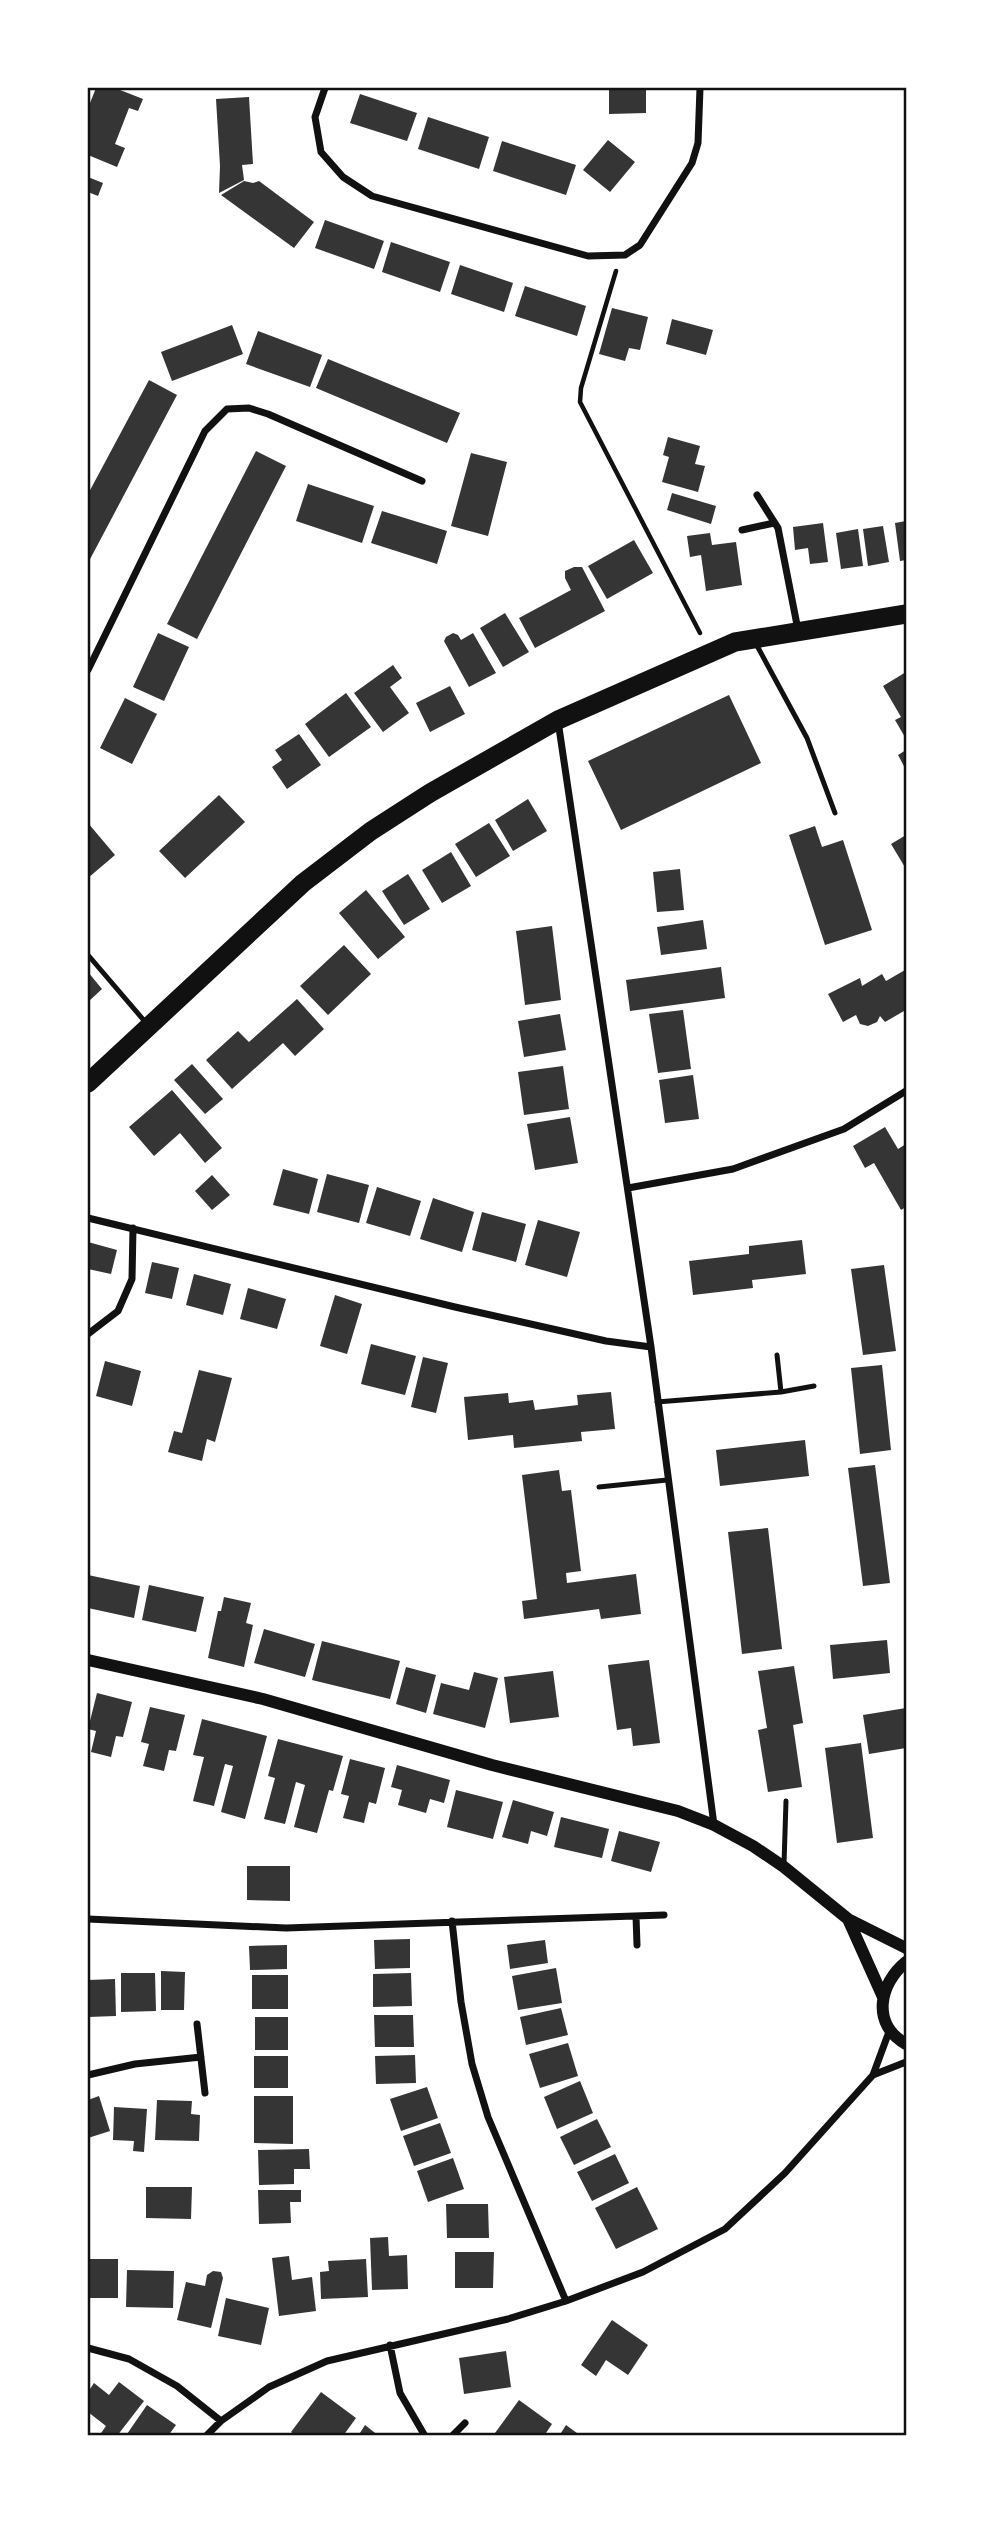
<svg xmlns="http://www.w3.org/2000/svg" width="994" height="2523" font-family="Arial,sans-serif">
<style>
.building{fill:#353535}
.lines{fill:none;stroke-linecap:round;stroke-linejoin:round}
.path{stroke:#111;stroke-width:4.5}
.service{stroke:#111;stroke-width:5}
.minor{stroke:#111;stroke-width:7}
.tertiary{stroke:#111;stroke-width:12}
.trunk{stroke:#111;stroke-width:19}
.neatline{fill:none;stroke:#111;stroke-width:2.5}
</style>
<rect width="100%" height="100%" fill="#fff"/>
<path class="building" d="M96 88H115L143 99 138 111 129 108 115 144 125 148 117 167 88 155V108Z
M609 88H646V113L609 114Z
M360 94 417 113 407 141 350 123Z
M249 97 253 164 242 165 244 180 219 193 220 166 216 99Z
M428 117 489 137 479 169 418 149Z
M608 140 635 162 610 192 583 170Z
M502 141 576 165 566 195 493 171Z
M88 177 103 183 98 196 88 192Z
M244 181 253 183 259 181 314 222 294 248 221 195Z
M325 220 384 241 374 269 315 248Z
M391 242 450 262 440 292 382 272Z
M460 265 513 283 504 312 451 294Z
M525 286 586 306 577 336 515 316Z
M612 308 648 317 640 350 629 348 625 361 599 354Z
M672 319 713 330 706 355 666 344Z
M232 325 243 354 172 381 161 352Z
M258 331 322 355 310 387 246 364Z
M328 359 460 413 447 443 316 388Z
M149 380 177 395 88 563V494Z
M668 437 700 446 695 464 705 466 698 492 662 482 669 457 663 455Z
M256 451 286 466 197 639 167 624Z
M471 453 507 462 488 536 451 526Z
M308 484 374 506 362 543 296 521Z
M672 493 716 506 711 524 667 510Z
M382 511 447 531 437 564 371 543Z
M906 521V560L900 561 895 523Z
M823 523 828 562 810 564 808 548 795 550 793 527Z
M883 526 889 562 868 566 863 529Z
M858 529 863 566 841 569 836 533Z
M710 533 712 545 736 542 742 585 706 591 701 555 690 557 687 536Z
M634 540 653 573 607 599 588 566Z
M574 567H582L605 611 535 648 519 618 571 590 565 578V571Z
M505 613 529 652 503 667 480 628Z
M158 633 189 647 164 701 133 687Z
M453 633 458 635 461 640 473 633 496 673 469 687 444 641 446 637Z
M393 665 402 678 390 687 409 713 383 732 354 693Z
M906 672V739L895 720 901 717 883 686Z
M450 686 465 714 430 732 416 703Z
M346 693 371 727 329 757 305 724Z
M729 695 761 763 621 830 588 761Z
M125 698 157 714 132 764 100 748Z
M299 734 321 765 287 789 272 767 282 760 275 750Z
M906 750V770L898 755Z
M219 795 245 822 185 878 159 851Z
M528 799 547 831 513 851 495 820Z
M88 823 115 855 88 878Z
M489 823 510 856 476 877 455 844Z
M815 826 822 847 843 840 872 930 825 945 789 835Z
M906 835V869L891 844Z
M451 852 471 886 442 903 422 870Z
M680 869 684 910 657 912 653 872Z
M408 874 430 909 404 925 382 891Z
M366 890 405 937 378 959 339 913Z
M703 920 707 949 661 955 657 927Z
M552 926 561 1000 525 1005 516 931Z
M344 945 371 974 328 1015 300 986Z
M721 967 725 998 630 1011 626 980Z
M905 970 906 1016 904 1011 885 1022 880 1016 877 1022 868 1026 860 1024 856 1015 843 1022 828 994 860 978 862 986 882 974 886 981Z
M88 972 102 989 88 1002Z
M297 999 324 1029 295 1056 283 1043 232 1089 206 1060 238 1031 249 1042Z
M683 1010 691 1069 658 1073 649 1014Z
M560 1014 566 1050 524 1057 518 1021Z
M192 1064 223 1099 205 1114 174 1080Z
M563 1066 569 1109 524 1115 518 1072Z
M693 1075 699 1119 665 1123 659 1080Z
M172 1090 222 1148 205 1163 180 1133 154 1156 129 1127Z
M570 1117 578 1163 535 1170 527 1124Z
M885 1127 898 1149 906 1144V1207L901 1210 874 1163 865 1168 853 1146Z
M283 1169 318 1179 309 1214 273 1205Z
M327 1174 369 1185 359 1223 317 1212Z
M212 1175 230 1195 212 1210 195 1191Z
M377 1187 421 1201 410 1236 366 1223Z
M433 1198 474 1212 462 1252 420 1239Z
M482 1212 526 1224 516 1262 472 1250Z
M538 1220 580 1232 567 1277 525 1265Z
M802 1240 806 1274 752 1280 753 1288 693 1295 689 1261 749 1254V1246Z
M88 1242 117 1250 111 1274 88 1269Z
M152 1262 179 1268 172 1299 145 1293Z
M884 1265 896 1351 863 1355 851 1269Z
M194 1274 231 1284 223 1315 186 1305Z
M248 1288 286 1299 277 1329 240 1319Z
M335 1295 362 1304 347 1354 320 1346Z
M371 1344 416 1356 405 1395 361 1384Z
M423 1357 448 1363 436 1413 411 1407Z
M105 1361 141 1371 132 1406 96 1396Z
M882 1365 891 1450 860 1454 851 1368Z
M199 1370 232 1378 215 1442 207 1439 202 1461 168 1452 174 1431 182 1433Z
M611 1392 615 1429 581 1432 582 1441 514 1448 513 1435 468 1440 464 1397 508 1393 509 1403 533 1400 535 1410 578 1405 577 1395Z
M805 1440 809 1476 720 1486 716 1450Z
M875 1465 890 1583 863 1586 848 1468Z
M559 1470 562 1491 571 1490 581 1571 566 1573 567 1583 636 1574 641 1614 601 1619 599 1609 524 1619 522 1601 537 1599 522 1475Z
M768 1528 782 1649 742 1654 728 1532Z
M88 1575 140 1586 134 1618 88 1608Z
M149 1585 204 1597 196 1632 142 1620Z
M224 1597 251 1603 246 1623 253 1625 244 1667 208 1658 218 1611H221Z
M264 1629 315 1644 305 1677 254 1663Z
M887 1640 890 1673 833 1679 830 1645Z
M322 1641 400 1661 390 1699 312 1680Z
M649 1660 660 1743 633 1746 631 1728 617 1730 608 1665Z
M794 1666 803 1723 793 1725 802 1787 768 1792 758 1730 767 1728 758 1671Z
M406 1667 436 1675 426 1713 396 1704Z
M553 1671 559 1717 510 1723 504 1677Z
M474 1672 498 1678 485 1728 433 1714 441 1683 469 1690Z
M97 1693 132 1702 123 1737 116 1736 111 1757 91 1752 96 1731 88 1729Z
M150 1707 185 1715 176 1751 169 1750 164 1771 143 1766 149 1744 141 1742Z
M906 1708V1748L869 1754 863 1715Z
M202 1719 267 1736 245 1819 221 1812 233 1766 225 1764 214 1806 193 1801 204 1757 193 1755Z
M278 1739 343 1756 333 1791 329 1790 317 1833 294 1827 305 1785 296 1782 285 1824 264 1819 275 1778 268 1776Z
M861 1743 873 1838 837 1843 825 1748Z
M350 1759 385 1768 376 1804 369 1802 364 1823 343 1818 349 1796 341 1794Z
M397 1765 450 1780 444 1803 430 1799 426 1813 398 1805 402 1790 391 1787Z
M456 1790 503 1802 493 1839 447 1827Z
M513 1800 554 1812 547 1836 531 1831 528 1844 502 1837Z
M561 1817 609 1829 602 1858 554 1847Z
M619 1831 660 1842 651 1872 611 1861Z
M247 1866H290V1901L247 1900Z
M410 1939V1968L375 1969 374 1940Z
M545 1940 548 1963 510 1969 507 1945Z
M287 1945V1969L250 1970 249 1946Z
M556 1968 562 2003 518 2010 512 1976Z
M161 1971 185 1972 184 2010H161Z
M121 1973H155L156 2011 121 2012Z
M411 1973 412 2006 373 2007V1974Z
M252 1975H288V2009H252Z
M115 1979 116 2016 88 2017V1980Z
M561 2008 568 2035 526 2045 520 2017Z
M374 2015H413L414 2047H375Z
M255 2017H288V2050H255Z
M568 2043 578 2076 540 2088 529 2054Z
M415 2055 416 2083 376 2084 375 2056Z
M254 2056H288V2088H254Z
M580 2081 593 2113 557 2129 544 2097Z
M427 2087 438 2118 401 2131 390 2099Z
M99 2096 110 2131 88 2138V2100Z
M254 2096H293V2144L254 2143Z
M157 2100 192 2101 191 2114 200 2115 199 2141 155 2140Z
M114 2107 147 2109 144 2152 133 2151 134 2141 113 2140Z
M597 2119 611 2147 574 2165 560 2137Z
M440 2123 451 2153 414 2166 403 2136Z
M309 2149 310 2169H294V2184L259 2185 258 2150Z
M615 2154 629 2183 592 2201 577 2172Z
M453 2158 464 2189 428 2202 417 2171Z
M146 2187H192L191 2219 146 2218Z
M637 2187 658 2229 616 2249 595 2208Z
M258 2190H301V2202H290L291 2223 259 2224Z
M446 2204H488L489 2238H447Z
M388 2237 389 2256 407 2255 408 2289 372 2290 370 2238Z
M455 2252H494L493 2288H455Z
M289 2256 292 2280 312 2277 316 2311 279 2316 272 2258Z
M88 2259H118V2298H88Z
M366 2259 368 2297 321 2299 320 2272 329 2271 328 2261Z
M127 2270 174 2271 173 2308 126 2307Z
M213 2271 221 2272 223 2278 211 2328 177 2320 186 2282 205 2286 207 2275Z
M226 2298 269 2308 261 2345 218 2336Z
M612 2320 648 2345 628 2375 606 2360 596 2376 581 2365Z
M506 2351 511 2387 464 2394 459 2358Z
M119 2382 144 2401 117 2436H99L106 2426 88 2412V2392L94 2383 109 2395Z
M321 2392 356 2418 343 2436H296L291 2432Z
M519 2400 552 2424 544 2436H498L495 2433Z
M147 2405 176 2425 168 2436 127 2434Z
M365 2425 379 2436H358Z
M566 2425 581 2436H559Z"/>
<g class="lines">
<path class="path" d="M616 271 581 388 580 402 700 633"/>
<path class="service" d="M755 642 807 738 835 813
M88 955 147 1024
M777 1355 781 1392
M657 1402 781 1392 814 1386
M599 1487 667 1480
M784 1864 786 1801"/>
<path class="minor" d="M325 88 315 117 321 152 343 177 372 196 588 256 625 255 640 245 692 163 698 143 700 88
M757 495 778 528 798 630
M742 530 774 523
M88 670 205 431 227 409 249 408 268 414 422 481
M558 721 651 1347 714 1825
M628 1188 733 1169 844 1129 906 1091
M88 1218 455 1307 606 1341 651 1347
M88 1334 118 1311 132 1279 133 1228
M636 1916 637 1945
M88 1919 286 1928 664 1915
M452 1921 461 2002 472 2064 488 2117 566 2301
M197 2024 205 2093
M88 2075 135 2064 201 2057
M873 2075 906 2062
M390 2345 400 2393 425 2436
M88 2348 129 2359 177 2386 221 2421
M206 2436 221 2421 269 2387 327 2361 508 2319 566 2301 643 2272 725 2229 785 2173 873 2075 890 2029
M452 2436 465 2423"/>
<path class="tertiary" d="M88 1660 263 1699 492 1765 678 1811 714 1825 753 1846 784 1867 848 1919 906 1948
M848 1919 883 1997
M906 1962C879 1984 871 2024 906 2044"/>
<path class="trunk" d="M88 1083 303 883 371 831 430 793 558 720 735 642 906 614"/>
</g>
<rect width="994" height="2523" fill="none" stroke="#ffffff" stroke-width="178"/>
<rect x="89" y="89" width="816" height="2345" class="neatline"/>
</svg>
